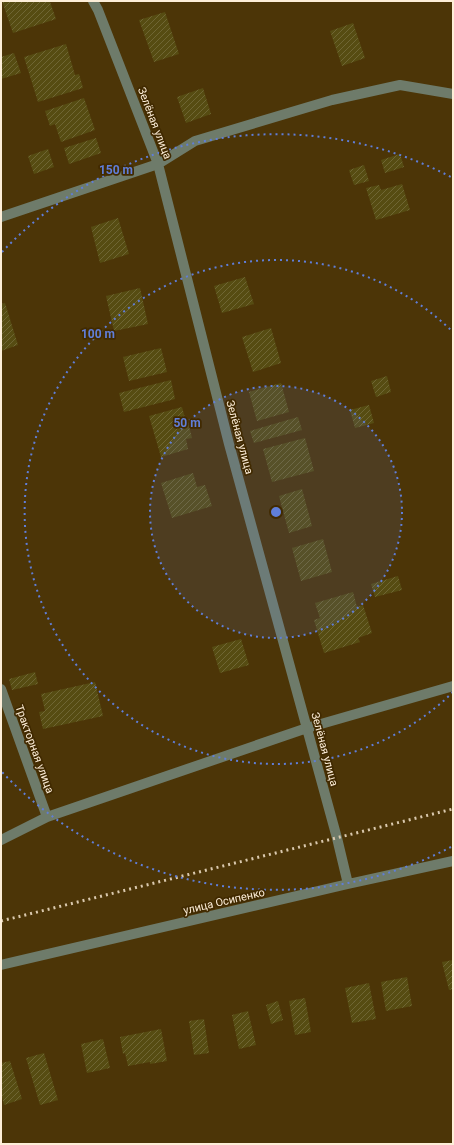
<svg xmlns="http://www.w3.org/2000/svg" width="454" height="1145" font-family="Roboto,sans-serif">
<style>
.building{fill:url(#building-hatch)}
.lines{fill:none;stroke-linecap:round;stroke-linejoin:round}
.minor{stroke:#6e7b6a;stroke-width:10}
.rail{stroke:#dac9ae;stroke-width:3;stroke-dasharray:2 4;stroke-linecap:butt}
.ring{fill:none;stroke:#607ed8;stroke-width:2;stroke-dasharray:2 4}
.labels{text-anchor:middle;stroke-width:3.5;stroke-linejoin:round;paint-order:stroke}
.street-label{font-size:11px;fill:#fdeed8;stroke:#412a00}
.centre{fill:#607ed8;stroke:#412a00;stroke-width:2}
.ring-label{font-size:12px;text-anchor:middle;font-weight:bold;fill:#607ed8;stroke:#412a00;stroke-width:3.5;stroke-linejoin:round;paint-order:stroke}
</style>
<defs>
<pattern id="building-hatch" width="6" height="6" patternUnits="userSpaceOnUse"><rect width="6" height="6" fill="#564c12"/><path d="M-1 1l2-2M0 6l6-6M5 7l2-2" fill="none" stroke="#6f6634"/></pattern>
</defs>
<rect width="100%" height="100%" fill="#4c3507"/>
<path class="building" d="M2 1H54L50 2 56 19 13 33Z
M165 12 179 54 154 62 139 20Z
M353 23 365 58 342 66 330 31Z
M66 44 75 75 79 74 83 88 38 102 24 57Z
M14 53 21 73 1 79V57Z
M203 88 211 114 186 123 177 97Z
M84 98 95 130 61 142 55 124 50 126 45 111Z
M96 138 101 153 69 164 64 148Z
M48 149 54 167 34 174 28 156Z
M400 154 404 167 385 173 381 160Z
M364 165 369 181 354 185 349 170Z
M402 184 410 210 376 220 366 188 379 185 381 190Z
M118 218 129 254 100 263 91 227Z
M245 277 254 304 222 313 214 286Z
M140 288 148 324 114 331 106 296Z
M5 303 18 345 1 351V304Z
M271 328 281 363 253 372 242 337Z
M161 348 167 372 129 381 123 357Z
M387 376 391 392 376 397 371 381Z
M171 380 175 399 124 412 119 393Z
M281 383 289 412 257 421 249 392Z
M369 405 374 423 355 428 350 410Z
M182 407 185 418H187L192 438 186 439 188 449 161 457 149 416Z
M298 417 302 430 254 443 250 431Z
M305 438 314 471 272 482 263 449Z
M193 473 197 487 205 485 212 506 172 518 161 483Z
M302 489 312 526 289 533 279 496Z
M323 539 332 572 301 581 292 548Z
M398 576 402 590 375 597 371 584Z
M353 592 357 607 363 605 372 633 358 638 360 642 324 653 314 620 320 618 315 603Z
M241 639 249 665 220 673 212 647Z
M35 672 38 684 12 690 9 679Z
M95 682 103 716 43 729 39 712 45 711 41 694Z
M453 960V989L449 990 442 962Z
M407 977 412 1006 386 1011 381 982Z
M369 983 376 1019 352 1023 345 988Z
M305 998 311 1032 295 1035 289 1001Z
M278 1001 283 1020 271 1024 266 1005Z
M248 1011 256 1045 239 1049 232 1015Z
M204 1019 209 1053 194 1055 189 1021Z
M161 1029 167 1061 150 1064V1062L128 1066 125 1053 123 1054 120 1037Z
M103 1039 110 1068 87 1073 81 1044Z
M44 1053 58 1100 40 1105 26 1058Z
M10 1061 22 1099 4 1105 1 1093V1063Z"/>
<g class="lines">
<path class="minor" d="M93 1 98 10 158 164 229 444 337 838 348 884
M1 217 158 164 195 141 332 100 400 85 453 94
M1 689 47 817
M1 840 47 817 307 728 453 686
M1 965 348 884 453 861"/>
<path class="rail" d="M1 921 453 809"/>
</g>
<circle cx="276" cy="512" r="126" fill="#607ed8" fill-opacity=".12"/>
<g class="ring">
<circle cx="276" cy="512" r="126"/>
<path d="M453 692A252 252 0 1 1 453 332"/>
<path d="M451 847A378 378 0 0 1 2 772M2 252A378 378 0 0 1 451 177"/>
</g>
<g class="labels">
<g class="street-label">
<text transform="translate(155 123) rotate(69)" y="4">Зелёная улица</text>
<text transform="translate(240 437) rotate(75)" y="4">Зелёная улица</text>
<text transform="translate(35 749) rotate(70)" y="4">Тракторная улица</text>
<text transform="translate(325 749) rotate(75)" y="4">Зелёная улица</text>
<text transform="translate(224 901) rotate(-13)" y="4">улица Осипенко</text>
</g>
</g>
<circle cx="276" cy="512" r="6" class="centre"/>
<g class="ring-label">
<text x="116" y="174">150 m</text>
<text x="98" y="338">100 m</text>
<text x="187" y="427">50 m</text>
</g>
<rect width="454" height="1145" fill="none" stroke="#fdeed8" stroke-width="4"/>
</svg>
